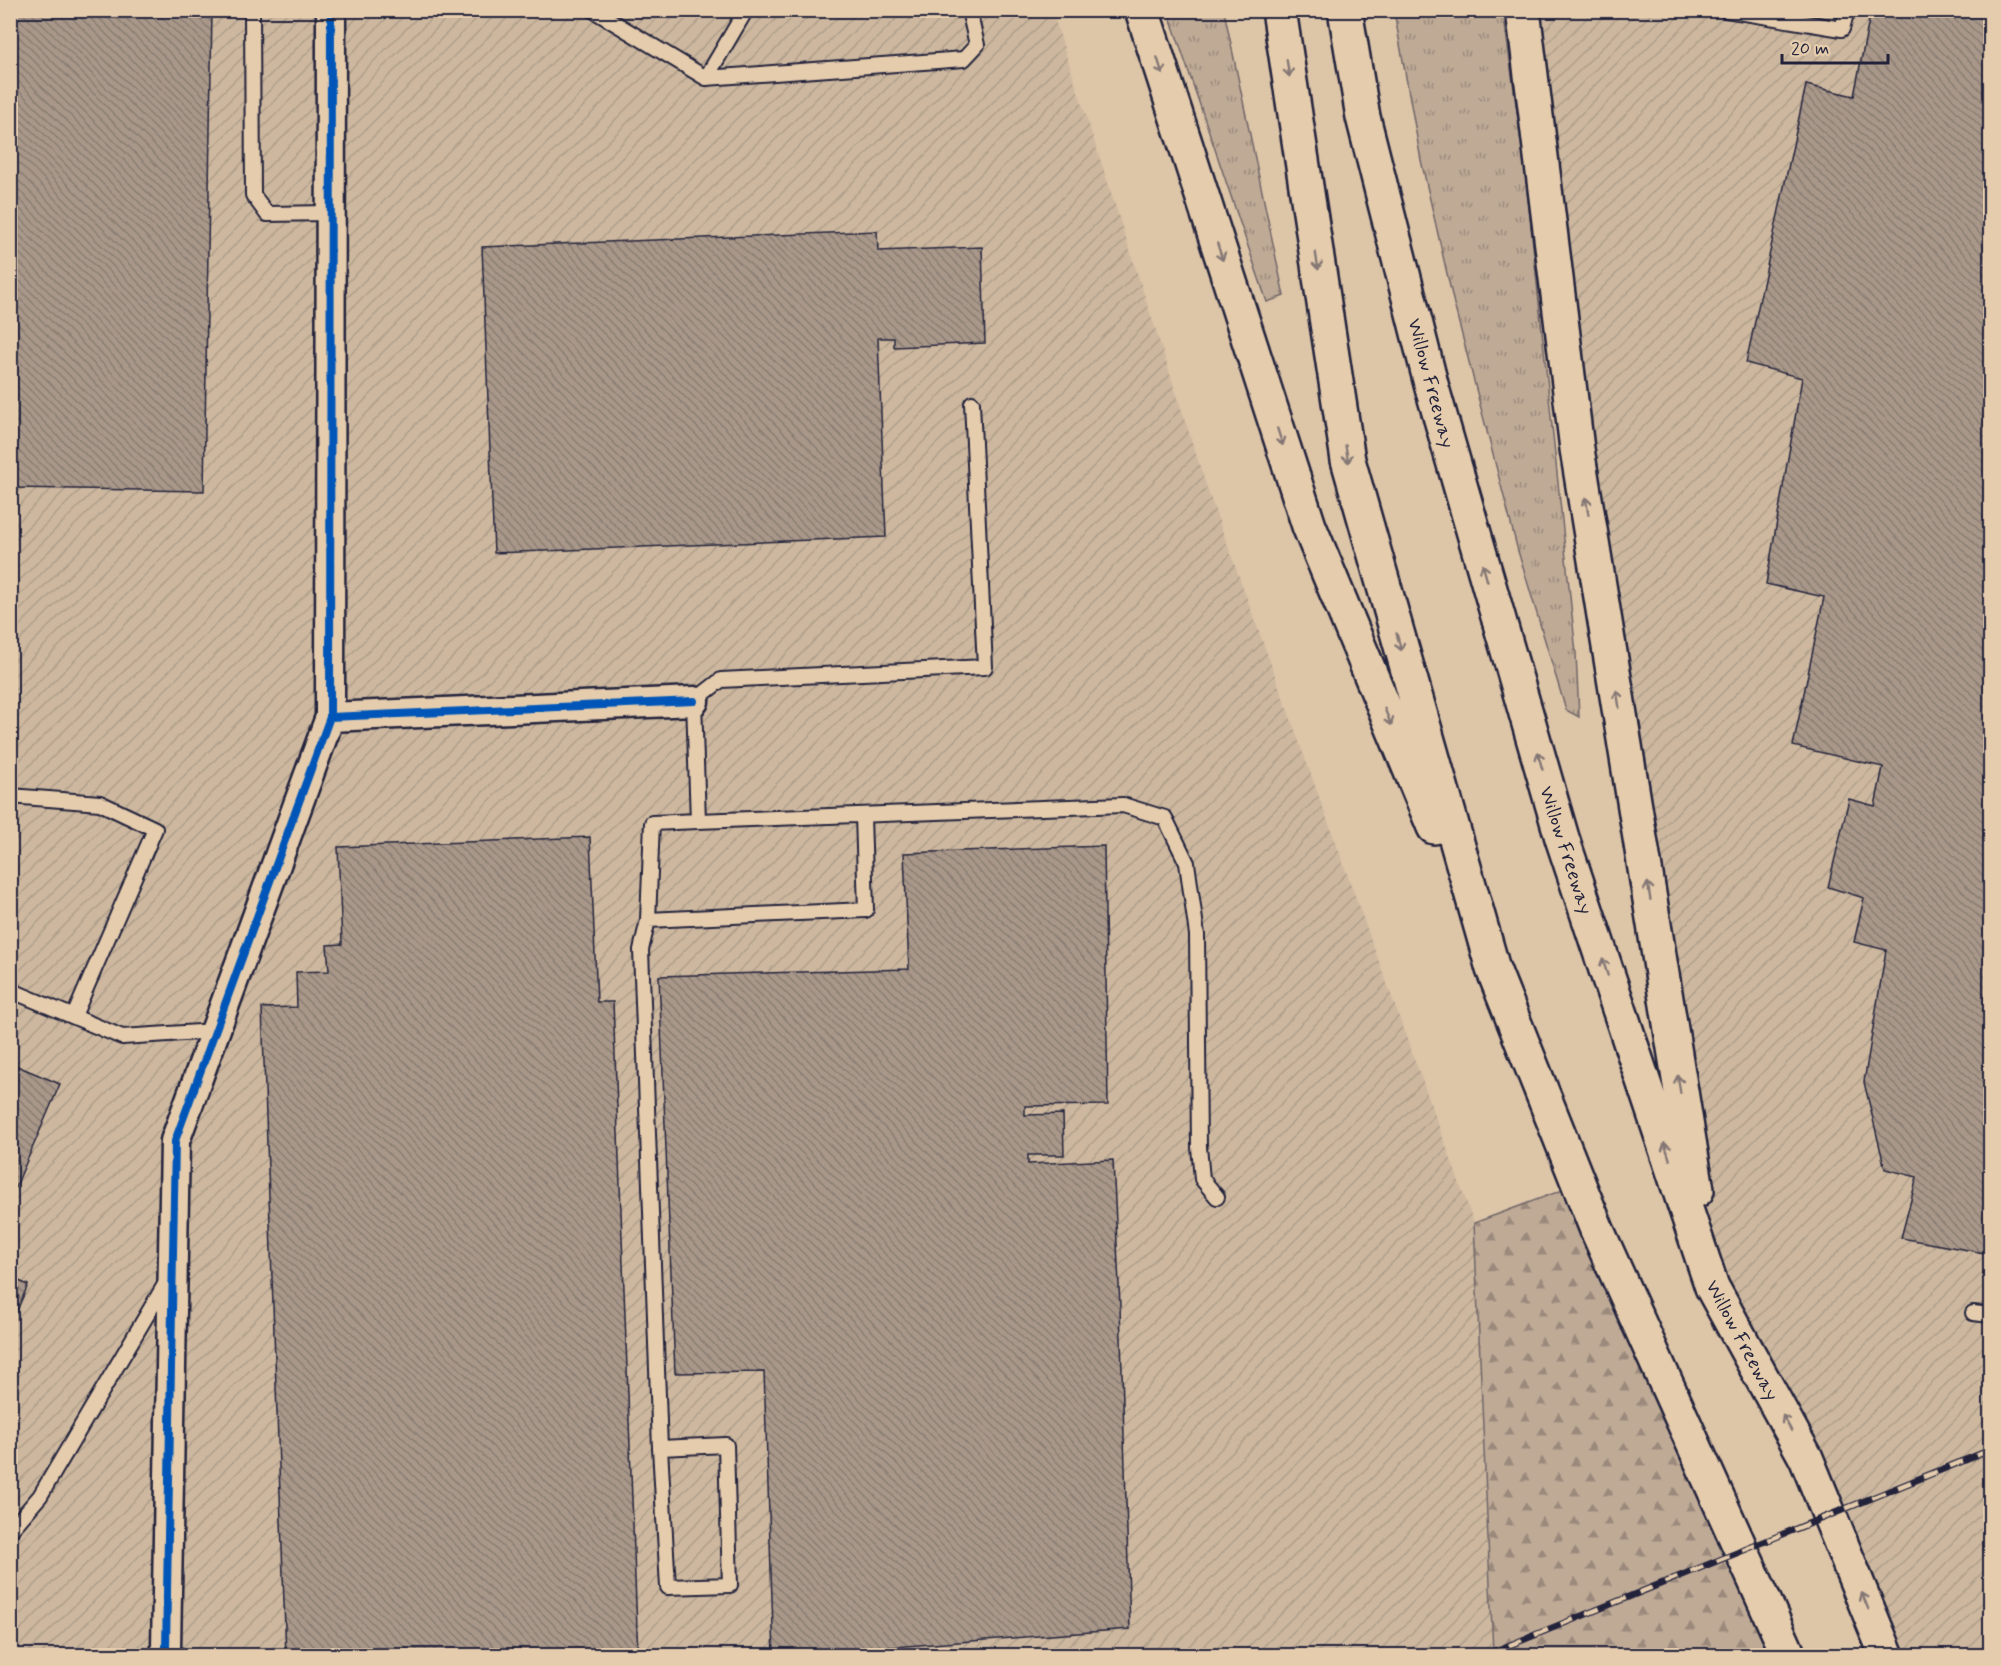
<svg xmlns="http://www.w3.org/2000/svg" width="2001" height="1666" font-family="Mynerve,sans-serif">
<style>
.industrial{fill:url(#industrial-furrows)}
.grass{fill:url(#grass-tufts);stroke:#706668;stroke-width:1.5}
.forest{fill:url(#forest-firs);stroke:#706668;stroke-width:1.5}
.building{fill:url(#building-back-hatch);stroke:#22223b;stroke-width:1.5}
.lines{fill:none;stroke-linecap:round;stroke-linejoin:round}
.lane-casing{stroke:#22223b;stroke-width:18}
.street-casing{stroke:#22223b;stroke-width:33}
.highway-casing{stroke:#22223b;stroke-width:38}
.lane{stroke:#e5ccad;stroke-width:14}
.street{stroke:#e5ccad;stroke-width:28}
.highway{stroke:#e5ccad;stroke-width:33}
.rail-casing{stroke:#22223b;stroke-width:7}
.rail{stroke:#e5ccad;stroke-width:4.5;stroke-dasharray:14;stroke-linecap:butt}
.cycleway-casing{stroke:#e5ccad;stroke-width:11}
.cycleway{stroke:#0057b8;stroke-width:8}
.oneway{stroke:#847774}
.labels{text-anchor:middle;stroke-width:4.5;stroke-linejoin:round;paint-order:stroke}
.street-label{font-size:20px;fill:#22223b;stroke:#e5ccad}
</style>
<defs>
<pattern id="industrial-furrows" width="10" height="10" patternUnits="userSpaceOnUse" patternTransform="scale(1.5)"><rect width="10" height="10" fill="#cdb89f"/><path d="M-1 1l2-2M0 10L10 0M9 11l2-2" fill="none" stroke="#b09e8a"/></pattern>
<pattern id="grass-tufts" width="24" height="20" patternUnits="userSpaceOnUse" patternTransform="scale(1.5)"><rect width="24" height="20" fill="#bfaa96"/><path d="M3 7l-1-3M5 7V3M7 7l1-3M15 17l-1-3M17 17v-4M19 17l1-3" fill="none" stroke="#9b8a7c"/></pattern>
<pattern id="forest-firs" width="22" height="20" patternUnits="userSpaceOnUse" patternTransform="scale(1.5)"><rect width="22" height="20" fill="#bfaa96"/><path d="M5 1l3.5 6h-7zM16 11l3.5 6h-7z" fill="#9b8a7c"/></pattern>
<pattern id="building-back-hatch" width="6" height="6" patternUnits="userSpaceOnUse" patternTransform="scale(1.5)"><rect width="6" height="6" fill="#a9988a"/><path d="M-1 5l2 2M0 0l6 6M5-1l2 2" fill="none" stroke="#897c72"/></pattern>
</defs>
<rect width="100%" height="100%" fill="#ddc5a8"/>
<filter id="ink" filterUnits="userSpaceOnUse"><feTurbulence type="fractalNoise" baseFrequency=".0167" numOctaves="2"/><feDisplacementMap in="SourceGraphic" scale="12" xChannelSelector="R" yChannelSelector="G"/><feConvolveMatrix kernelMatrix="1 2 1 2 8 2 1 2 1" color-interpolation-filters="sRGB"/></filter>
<g filter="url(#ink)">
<path class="industrial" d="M11 11H1052L1209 494 1474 1223 1493 1651 1496 1655 11 1656Z
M1523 11H1990V1655H1887L1712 1287Z"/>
<path class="grass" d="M1168 11H1224L1284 296 1267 302Z
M1394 11H1503L1525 170 1576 653 1579 717 1566 710 1518 551 1454 304 1421 160Z"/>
<path class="forest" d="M1579 1184 1789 1655H1496L1493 1652 1474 1223Z"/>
<path class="building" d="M10 10H212L204 491 10 488Z
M1871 10H1990V1254L1901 1238 1917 1177 1885 1169 1864 1082 1886 950 1854 942 1864 898 1828 887 1849 799 1875 806 1883 767 1793 746 1824 597 1766 584 1802 378 1746 363 1806 85 1854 96Z
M877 231 878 251 982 247 985 343 894 347V338H878L886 537 494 553 482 247Z
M590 837 597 1002H613L638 1656H286L262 1008 297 1007 296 972 329 971 327 945 342 944 338 847Z
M1104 846 1108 1105 1025 1106V1115L1063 1114 1064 1155H1028V1164L1113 1160 1120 1306 1130 1629 774 1656 764 1372 675 1373 659 976 909 969 904 853Z
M10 1063 60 1084 10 1200Z
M10 1277 28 1285 10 1327Z"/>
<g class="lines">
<g class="lane-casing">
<path id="lane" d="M252 10 253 195 267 214 329 213
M593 10 706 78 746 10
M1726 10 1842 29 1847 10
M706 78 964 59 977 45 969 10
M972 403 985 667 721 680 694 701 698 821 1123 805 1165 818 1187 863 1197 935 1199 1147 1202 1179 1217 1197
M10 796 100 803 155 829 74 1016
M698 821 652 823 648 920 866 910 863 816
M648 920 641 950 660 1448 668 1587 730 1585 726 1445 660 1448
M10 990 122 1037 215 1031
M1973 1313 1990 1315
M10 1531 40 1496 167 1281"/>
</g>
<g class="street-casing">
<path id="street" d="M330 717 331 10
M166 1649 175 1141 330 717 694 701"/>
</g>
<g class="highway-casing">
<path id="highway" d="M1142 10 1309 526 1434 827
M1279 10 1348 460 1493 969 1597 1230 1789 1656
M1345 10 1363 117 1432 388 1562 838 1712 1287 1806 1458 1887 1656
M1523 10 1577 449 1697 1190"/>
</g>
<use href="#lane" class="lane"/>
<use href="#street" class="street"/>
<use href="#highway" class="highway"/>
<g class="rail-casing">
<path id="rail" d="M1483 1656 1990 1450"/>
</g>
<use href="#rail" class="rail"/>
<g class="cycleway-casing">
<path id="cycleway" d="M330 717 331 10
M166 1649 175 1141 330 717 694 701"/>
</g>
<use href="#cycleway" class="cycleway"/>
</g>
<defs><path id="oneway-shaft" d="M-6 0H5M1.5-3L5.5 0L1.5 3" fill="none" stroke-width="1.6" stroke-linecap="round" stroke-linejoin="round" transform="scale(1.5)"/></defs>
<g class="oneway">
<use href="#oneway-shaft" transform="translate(1160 66) rotate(72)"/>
<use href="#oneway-shaft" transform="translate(1288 68) rotate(81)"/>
<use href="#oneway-shaft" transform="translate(1220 252) rotate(72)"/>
<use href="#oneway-shaft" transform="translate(1317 261) rotate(81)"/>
<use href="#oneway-shaft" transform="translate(1280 437) rotate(72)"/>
<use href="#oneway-shaft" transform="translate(1347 454) rotate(80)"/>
<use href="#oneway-shaft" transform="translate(1587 506) rotate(-99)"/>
<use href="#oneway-shaft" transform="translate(1485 573) rotate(-106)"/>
<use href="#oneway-shaft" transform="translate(1399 642) rotate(74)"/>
<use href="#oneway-shaft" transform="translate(1618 699) rotate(-99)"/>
<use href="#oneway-shaft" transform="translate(1388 717) rotate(67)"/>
<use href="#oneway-shaft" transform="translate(1540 761) rotate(-106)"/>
<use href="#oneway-shaft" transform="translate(1649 891) rotate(-99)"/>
<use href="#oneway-shaft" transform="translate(1605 967) rotate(-108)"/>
<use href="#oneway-shaft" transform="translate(1679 1084) rotate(-99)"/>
<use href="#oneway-shaft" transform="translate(1667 1151) rotate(-108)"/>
<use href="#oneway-shaft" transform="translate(1787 1423) rotate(-119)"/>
<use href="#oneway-shaft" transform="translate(1865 1601) rotate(-112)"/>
</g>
</g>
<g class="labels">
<g class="street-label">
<text transform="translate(1432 383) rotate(75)" y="7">Willow Freeway</text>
<text transform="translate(1567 850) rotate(72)" y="7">Willow Freeway</text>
<text transform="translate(1743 1340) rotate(62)" y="7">Willow Freeway</text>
</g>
</g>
<rect width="2001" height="1666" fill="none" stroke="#e5ccad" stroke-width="36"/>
<rect x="18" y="18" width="1965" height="1630" fill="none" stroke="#22223b" stroke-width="2" filter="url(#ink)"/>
<path d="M1782 54v9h106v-9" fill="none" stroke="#22223b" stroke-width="3"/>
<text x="1791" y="54" font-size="18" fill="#22223b" stroke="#e5ccad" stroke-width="4.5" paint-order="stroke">20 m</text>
</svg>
